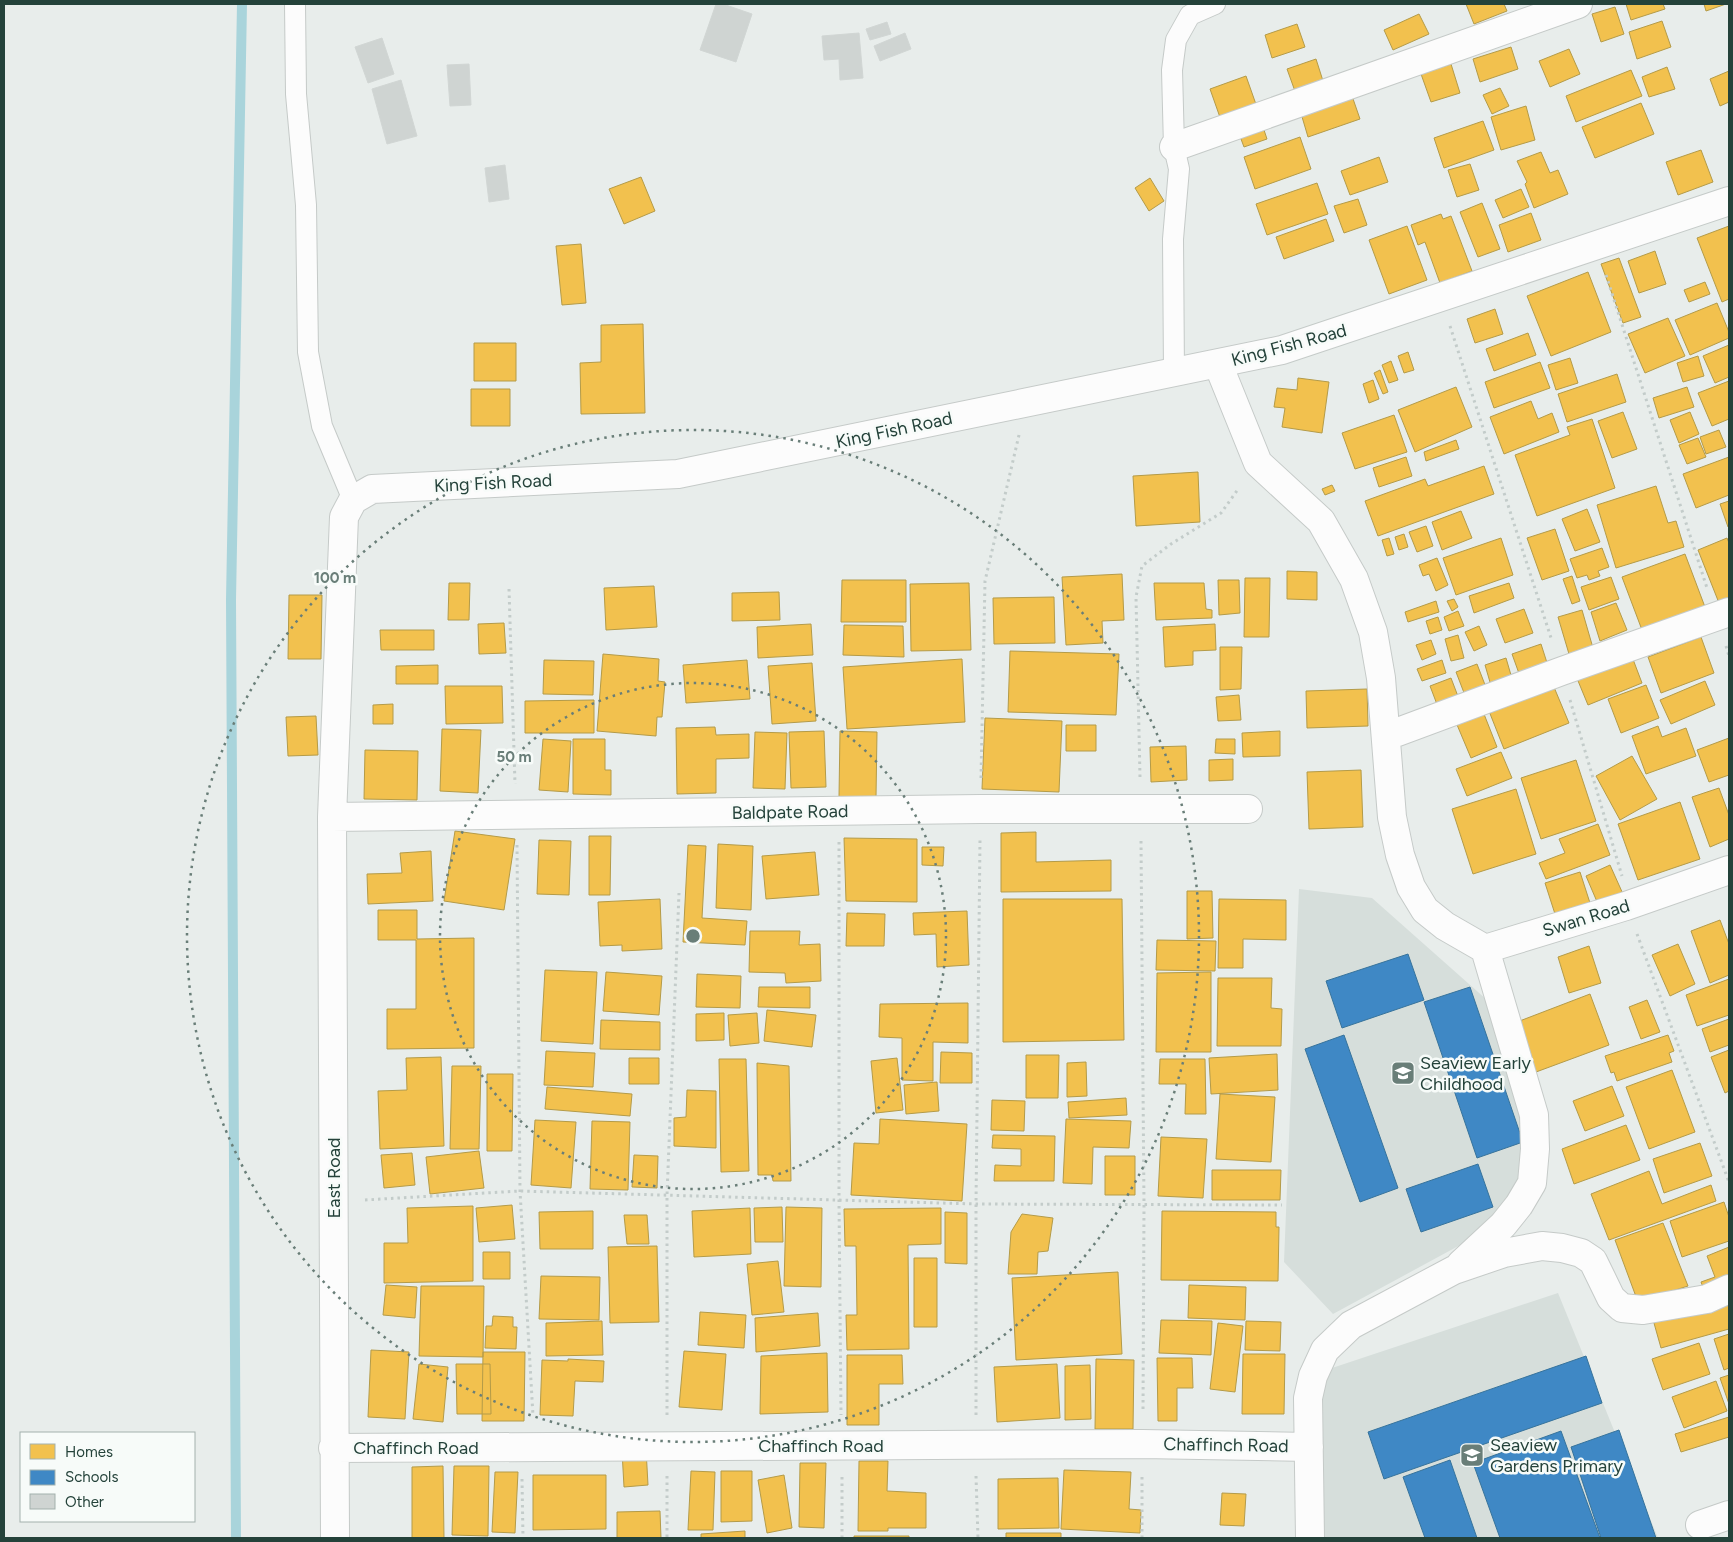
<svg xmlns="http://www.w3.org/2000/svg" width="1733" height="1542" font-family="Figtree,sans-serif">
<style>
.built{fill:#d6dedb}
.homes{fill:#f2c14e;stroke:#b49b48}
.schools{fill:#3f88c5;stroke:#37739b}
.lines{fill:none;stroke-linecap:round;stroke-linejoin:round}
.stream{stroke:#a9d4db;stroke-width:10}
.building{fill:#cfd4d2;stroke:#d1d6d4}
.service-casing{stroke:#c5cac8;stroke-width:22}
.minor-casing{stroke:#c5cac8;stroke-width:30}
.path{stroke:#c3ccca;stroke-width:3;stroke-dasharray:2.5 4;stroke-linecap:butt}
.service{stroke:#fcfcfc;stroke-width:20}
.minor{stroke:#fcfcfc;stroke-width:28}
.ring{fill:none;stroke:#697e78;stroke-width:2.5;stroke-dasharray:2.5 5}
.labels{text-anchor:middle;stroke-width:5;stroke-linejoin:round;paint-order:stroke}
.street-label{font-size:18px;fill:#24423a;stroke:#f7fbf9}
.poi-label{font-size:18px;fill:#24423a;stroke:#f7fbf9;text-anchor:start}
.centre{fill:#697e78;stroke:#f7fbf9;stroke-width:2.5}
.ring-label{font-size:15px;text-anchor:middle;font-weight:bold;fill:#697e78;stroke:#f7fbf9;stroke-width:5;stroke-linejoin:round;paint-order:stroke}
</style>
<rect width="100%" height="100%" fill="#e8edeb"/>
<path class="built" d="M1299 889 1372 898 1487 1000 1541 1147 1534 1205 1333 1314 1284 1262Z
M1558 1293 1658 1538H1323L1317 1373Z"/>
<path class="homes" d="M1466 4H1504L1507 11 1474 24Z
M1626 4H1663L1665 9 1631 20Z
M1704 4H1726L1706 11Z
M1615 7 1624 34 1601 42 1592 14Z
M1419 14 1429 34 1393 50 1384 30Z
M1662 21 1671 47 1637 59 1629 32Z
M1297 24 1305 47 1272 58 1265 35Z
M1511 47 1518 69 1480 82 1473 59Z
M1569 49 1580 74 1550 87 1539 61Z
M1316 59 1324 84 1296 94 1287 69Z
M1451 64 1460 93 1431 102 1421 74Z
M1667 67 1675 89 1649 97 1642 77Z
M1631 70 1642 96 1576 122 1566 96Z
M1729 71V102L1720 106 1710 79Z
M1246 76 1258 110 1222 123 1210 89Z
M1500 88 1509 106 1492 114 1483 95Z
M1351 93 1360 119 1308 137 1300 110Z
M1641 103 1654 134 1595 158 1582 127Z
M1526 106 1535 140 1501 150 1491 117Z
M1483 121 1494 150 1444 168 1434 138Z
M1262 124 1267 139 1244 147 1238 131Z
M1300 137 1311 169 1255 189 1244 157Z
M1701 150 1713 182 1678 195 1666 162Z
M1541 152 1550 173 1558 170 1568 194 1534 208 1525 184 1527 182 1517 161Z
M1379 157 1388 182 1350 195 1341 171Z
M1470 164 1479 190 1457 197 1448 170Z
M641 177 655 211 624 224 609 189Z
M1150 178 1164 201 1149 211 1135 188Z
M1317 183 1328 214 1267 235 1256 204Z
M1521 189 1529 207 1503 218 1495 200Z
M1358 199 1367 225 1344 233 1334 206Z
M1482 203 1500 249 1478 257 1460 212Z
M1531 213 1541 240 1508 252 1499 225Z
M1441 214 1443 219 1451 216 1472 271 1440 283 1425 242 1418 245 1411 225Z
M1326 219 1334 241 1284 259 1276 237Z
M1407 226 1427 280 1389 294 1369 240Z
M1729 226V299L1722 302 1697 238Z
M581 244 586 303 562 305 556 246Z
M1655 251 1666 284 1639 293 1628 261Z
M1619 258 1641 317 1623 323 1601 264Z
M1588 272 1611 332 1551 356 1527 296Z
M1705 282 1710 294 1689 302 1684 290Z
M1717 303 1729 332V338L1690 355 1675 320Z
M1495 309 1503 334 1475 343 1467 319Z
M1668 318 1685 356 1645 373 1628 334Z
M643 324 645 413 581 414 580 363 601 362V325Z
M1528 333 1536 355 1494 371 1486 349Z
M474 343H516V381H474Z
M1729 345V377L1715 383 1703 356Z
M1408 352 1414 370 1404 373 1398 356Z
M1698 356 1704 376 1683 382 1677 363Z
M1570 358 1578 383 1556 390 1548 365Z
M1391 361 1398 380 1389 383 1382 365Z
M1540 362 1550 388 1494 408 1485 382Z
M1380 370 1388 392 1383 394 1374 373Z
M1617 374 1626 402 1567 422 1558 394Z
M1298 378 1329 382 1322 433 1282 427 1285 408 1274 407 1277 388 1297 390Z
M1373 380 1379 399 1369 403 1363 384Z
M1729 381V419L1712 426 1698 393Z
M1456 387 1472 427 1415 452 1398 410Z
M1687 387 1694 407 1659 418 1653 398Z
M471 389H510V426H471Z
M1531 401 1538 419 1552 413 1559 432 1504 454 1490 417Z
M1623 412 1637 449 1612 458 1598 421Z
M1690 412 1699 434 1679 443 1670 420Z
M1394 415 1407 452 1355 469 1342 433Z
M1592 419 1615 488 1537 516 1515 455 1570 435 1567 427Z
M1719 430 1726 447 1706 454 1700 437Z
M1698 438 1706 457 1687 464 1679 445Z
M1456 440 1459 449 1426 461 1424 452Z
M1406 457 1412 476 1379 487 1373 468Z
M1729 457V495L1696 508 1683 474Z
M1484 466 1494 494 1378 536 1365 501 1425 479 1428 486Z
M1198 472 1200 522 1136 526 1133 476Z
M1332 485 1335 491 1325 495 1322 489Z
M1656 486 1668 523 1676 521 1684 547 1616 568 1597 505Z
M1729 501V527H1728L1720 504Z
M1587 509 1600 542 1575 551 1562 519Z
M1461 511 1472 538 1442 550 1432 522Z
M1426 526 1433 546 1417 552 1409 532Z
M1555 529 1569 571 1542 580 1527 538Z
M1404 534 1408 547 1399 550 1395 537Z
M1389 538 1394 554 1387 556 1382 540Z
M1501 538 1513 575 1456 595 1443 558Z
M1727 538 1729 543V599L1719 603 1698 550Z
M1602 548 1609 567 1598 571 1600 576 1589 580 1587 575 1577 578 1570 559Z
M1685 554 1705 607 1642 630 1622 577Z
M1437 558 1448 585 1436 591 1429 574 1423 576 1419 565Z
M1287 571 1317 572V600L1287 599Z
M1122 574 1124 620 1102 621 1103 643 1066 645 1062 577Z
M1572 576 1580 601 1572 604 1563 579Z
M1611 577 1619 599 1589 610 1581 587Z
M1245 578H1270L1269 637H1244Z
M842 580H906V622H841Z
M1218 580H1239L1240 613 1219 615Z
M449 583H470L469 620H448Z
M969 583 971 650 911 651 910 584Z
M1154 583H1204L1206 609 1212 610V618L1156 620Z
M1509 583 1514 598 1474 613 1469 596Z
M654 586 657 627 606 630 604 588Z
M779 592 780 620 732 621V593Z
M289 595H322L321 659H288Z
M1054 597 1055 643 994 644 993 598Z
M1454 599 1458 607 1452 611 1447 601Z
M1436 601 1439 612 1408 622 1405 612Z
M1616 603 1627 630 1600 641 1591 612Z
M1524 609 1533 633 1505 643 1496 619Z
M1582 610 1593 648 1569 654 1558 617Z
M1458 611 1464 626 1449 631 1444 617Z
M1438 617 1442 630 1430 634 1426 621Z
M504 623 506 653 479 654 478 624Z
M811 624 813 655 758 658 757 627Z
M1215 624 1216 650 1193 651V665L1165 667 1163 627Z
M844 625 903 626 904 657 843 655Z
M1479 626 1487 645 1474 651 1465 632Z
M380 630H434V650H381Z
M1458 635 1464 658 1451 661 1445 639Z
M1701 637 1714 673 1661 693 1648 657Z
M1431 640 1436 654 1422 660 1416 645Z
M1541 644 1549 669 1521 679 1512 654Z
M1220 647H1242L1241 689 1220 690Z
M1010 651 1119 654 1116 715 1008 712Z
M603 654 659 659 658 681 665 682 662 717H657L656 736 597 731Z
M1631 654 1642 683 1588 705 1576 676Z
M1506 658 1513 682 1492 689 1485 665Z
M962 659 965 722 847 729 843 667Z
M544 660 594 661 593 695 543 694Z
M747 660 750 699 686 703 683 665Z
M1442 660 1446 673 1422 681 1417 669Z
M812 663 816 721 772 724 768 666Z
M1477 664 1487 690 1466 698 1456 672Z
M438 665V684H396V666Z
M1451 678 1459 699 1438 707 1430 686Z
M1551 680 1569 723 1504 749 1487 706Z
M1705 681 1715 705 1671 724 1660 700Z
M1646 685 1659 718 1621 733 1608 699Z
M445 686H502L503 723 446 724Z
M1367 689 1368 726 1307 728 1306 691Z
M1239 695 1241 720 1218 721 1216 697Z
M594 700V733H525V701Z
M393 704V724H373V705Z
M1482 709 1497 747 1471 758 1455 720Z
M316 716 318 755 288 756 286 717Z
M985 718 1062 721 1059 792 982 789Z
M1066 725H1096V751H1066Z
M1658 726 1662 737 1686 728 1696 756 1646 774 1632 736Z
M715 727 716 735 749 734V758L716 759V793L677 794 676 728Z
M442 729 481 730 478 793 440 791Z
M824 731 826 787 791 788 789 732Z
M840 731 877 732 876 797H839Z
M1280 731V756L1243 757 1242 733Z
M755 732 787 733 785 789 753 788Z
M1729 738V775L1709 782 1697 750Z
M543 739 571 741 568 792 539 790Z
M573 739H605V770H611V795L573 794Z
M1216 739H1235V754L1215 753Z
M1186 746 1187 780 1151 782 1150 747Z
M365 750 418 751 417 800 364 799Z
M1501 752 1512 778 1467 796 1456 769Z
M1632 756 1657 799 1620 820 1596 776Z
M1233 759V780L1209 781V760Z
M1576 760 1596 821 1541 839 1521 778Z
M1361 770 1363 827 1309 829 1307 772Z
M1719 788 1729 815V839L1710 847 1692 797Z
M1516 789 1536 854 1473 874 1452 809Z
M1680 802 1700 859 1638 880 1618 824Z
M1598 824 1610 855 1546 879 1539 863 1565 853 1559 839Z
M455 831 515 839 504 910 444 901Z
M1036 832V862L1111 860V891L1001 892V833Z
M589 836H611L610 895H589Z
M844 838 917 839V902L846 901Z
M539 840 571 841 569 895 537 894Z
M718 844 753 846 751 910 716 908Z
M688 845 706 846 702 918 747 921 745 945 683 942Z
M922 847H944L943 866 922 865Z
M431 851 433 901 368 904 367 874 402 873 400 853Z
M815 852 819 895 766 899 762 856Z
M1610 865 1623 894 1598 904 1586 876Z
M1580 872 1590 903 1555 914 1545 883Z
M1187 891H1212L1213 938 1187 939Z
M660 899 662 949 622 951V945L600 946 598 902Z
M1003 899H1122L1124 1040 1003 1042Z
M1219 899 1286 900V940L1243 939V968H1218Z
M378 910H417V939L474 938V1048L387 1049V1009H416V940H378Z
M967 911 969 965 937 967 936 934 914 935 913 913Z
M847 913 885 914 884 946H846Z
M1720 920 1729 944V975L1710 983 1691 931Z
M750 931H800L799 945 820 944 821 981 786 983 785 973 749 972Z
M1157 940 1216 941 1215 971 1156 970Z
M1678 944 1695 984 1670 996 1652 955Z
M1589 946 1601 983 1569 993 1558 957Z
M545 970 597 972 593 1044 541 1041Z
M606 972 662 976 659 1015 603 1011Z
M1211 972V1052H1156L1157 973Z
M697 974 741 976 740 1008 696 1007Z
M1218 978H1272L1271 1008 1282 1009 1281 1046H1217Z
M1729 979V1015L1697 1026 1686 995Z
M759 987H810V1008L758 1007Z
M1590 994 1609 1045 1536 1072 1517 1022Z
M1647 1000 1660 1032 1641 1039 1629 1007Z
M968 1003V1043L933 1042V1081L902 1080V1038L879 1037 880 1004Z
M767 1010 816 1015 812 1047 764 1041Z
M724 1013V1040L696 1041V1014Z
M757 1013 759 1043 730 1046 728 1015Z
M1729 1019V1045L1710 1052 1702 1029Z
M601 1020 660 1022V1050L600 1049Z
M1668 1035 1674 1051 1669 1053 1672 1062 1617 1081 1614 1072 1611 1073 1605 1056Z
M1729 1050V1091L1725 1093 1711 1057Z
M546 1051 595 1053 593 1087 544 1085Z
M941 1052 972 1053V1083H940Z
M1277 1054 1278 1090 1211 1094 1209 1058Z
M1026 1055H1059L1058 1098H1026Z
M441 1057 444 1146 380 1149 378 1091 407 1090 406 1058Z
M629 1058H659V1084H629Z
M897 1058 903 1110 876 1113 871 1061Z
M719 1059H746L749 1171 721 1172Z
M1160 1059H1205L1206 1114H1185L1186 1084H1159Z
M1086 1062 1087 1096 1067 1097V1063Z
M757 1063 789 1066 791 1181H773L772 1175H758Z
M452 1066H481L479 1149H450Z
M1672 1070 1695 1132 1649 1149 1626 1087Z
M487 1074H513L512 1151H487Z
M937 1082 939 1111 906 1114 904 1085Z
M1612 1086 1624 1116 1585 1131 1573 1101Z
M547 1087 632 1094 630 1116 545 1109Z
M687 1090 716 1091V1148L674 1146V1118L686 1117Z
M1220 1094 1275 1097 1271 1162 1216 1159Z
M1126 1098 1127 1115 1069 1118 1068 1102Z
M992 1100 1025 1101 1024 1131 991 1130Z
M880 1119 967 1124 962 1201 851 1195 854 1143 879 1144Z
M1066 1119 1131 1121 1129 1148 1093 1147 1092 1184 1063 1183Z
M535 1120 576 1122 571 1188 531 1185Z
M592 1121 630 1122 628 1190 590 1189Z
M1626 1125 1640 1160 1574 1184 1562 1149Z
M993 1135 1055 1136 1054 1181H994L995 1165 1021 1166V1149L992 1148Z
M1161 1137 1207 1139 1203 1198 1158 1196Z
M1700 1143 1712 1176 1664 1193 1653 1159Z
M479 1151 484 1188 430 1194 426 1157Z
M412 1153 415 1185 384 1188 381 1155Z
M634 1155 658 1156 657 1188 632 1187Z
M1105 1156H1135V1195H1105Z
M1212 1170H1281L1280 1200H1212Z
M1649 1171 1662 1204 1711 1185 1716 1201 1609 1240 1591 1194Z
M1724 1202 1729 1217V1241L1682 1257 1670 1221Z
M512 1205 515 1239 479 1242 476 1208Z
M473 1206V1281L384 1283V1243H408L407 1208Z
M782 1207 783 1242H755L754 1208Z
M786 1207 822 1208 821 1287 784 1286Z
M750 1208 751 1254 694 1257 692 1211Z
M941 1208V1244L908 1245 909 1349 847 1350 846 1315H857L856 1246H845L844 1209Z
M593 1211V1249H540L539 1212Z
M1162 1211 1276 1212V1227H1279L1278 1281 1161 1280Z
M945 1212 967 1213V1264L945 1263Z
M1022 1214 1053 1218 1048 1251 1038 1252 1037 1274H1008L1011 1232Z
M624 1215H647L649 1244H627Z
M1663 1223 1688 1286 1638 1302 1615 1240Z
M657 1246 659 1322 610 1323 608 1247Z
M1729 1247V1286L1706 1295 1701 1282 1715 1277 1707 1256Z
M483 1252H510V1279H483Z
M914 1258H937V1327H914Z
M778 1261 784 1312 752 1315 747 1264Z
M1118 1272 1122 1354 1016 1360 1012 1278Z
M541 1276 600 1277 599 1320 539 1319Z
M386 1285 417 1287 415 1318 383 1315Z
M1189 1285 1246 1287 1245 1320 1188 1318Z
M421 1286H484L483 1357 419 1356Z
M1729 1295V1329L1661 1348 1652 1316Z
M700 1312 746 1315 744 1348 698 1345Z
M818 1313 820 1346 756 1352 755 1318Z
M493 1316 513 1317V1327H517L516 1349 485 1348 486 1326H492Z
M1161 1320 1212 1321 1211 1355 1159 1353Z
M602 1321 603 1355 546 1356V1323Z
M1246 1321 1281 1322 1280 1351 1245 1350Z
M1218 1323 1243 1326 1235 1392 1210 1389Z
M1729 1334V1368L1724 1370 1714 1339Z
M1699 1343 1710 1374 1663 1390 1652 1359Z
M371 1350 409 1352 405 1419 368 1417Z
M684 1351 726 1354 722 1410 679 1407Z
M483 1352H525L524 1421H482Z
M827 1353 828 1412 760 1414 761 1356Z
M1243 1354H1285L1284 1414H1242Z
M847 1355H902L903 1384H879V1425H847Z
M1157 1358H1192L1193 1388H1177V1421H1158Z
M568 1359 604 1361 603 1382 575 1381 573 1416 540 1415 542 1360 568 1361Z
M1096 1359 1134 1360 1133 1429H1095Z
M419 1364 448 1367 443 1422 413 1419Z
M456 1364H490L491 1414H457Z
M1057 1364 1060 1418 997 1422 994 1367Z
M1090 1365 1091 1419 1065 1420V1366Z
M1729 1375V1404L1720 1378Z
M1716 1381 1727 1411 1684 1428 1672 1397Z
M1729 1417V1437L1681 1452 1675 1434Z
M646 1449 648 1485 624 1487 622 1451Z
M859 1461H888L887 1491 926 1493V1528H888V1531H858Z
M800 1463H826L824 1528 799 1527Z
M443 1466 444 1538H412V1467Z
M454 1466H489L488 1536 452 1535Z
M1064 1470 1131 1472 1129 1509 1141 1510 1140 1533 1061 1529Z
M691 1471 715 1472 713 1530H688Z
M721 1471H752V1521L721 1522Z
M495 1472H518L515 1533 492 1532Z
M533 1475H606V1529L533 1530Z
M784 1475 792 1528 767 1533 758 1480Z
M1058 1478 1059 1528 998 1529V1479Z
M1222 1493 1246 1494 1244 1526 1220 1525Z
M660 1511 661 1538H617V1512Z
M745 1531V1538H701V1534Z
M1006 1533H1061V1538H1006Z
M854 1536H909V1538H854Z"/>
<path class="schools" d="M1408 954 1424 1000 1342 1028 1326 981Z
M1470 987 1523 1142 1477 1158 1424 1002Z
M1344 1035 1398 1188 1360 1202 1305 1049Z
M1478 1164 1493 1207 1421 1232 1406 1189Z
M1586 1356 1602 1403 1384 1479 1368 1432Z
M1619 1430 1656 1538H1601L1571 1447Z
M1561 1431 1600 1538H1500L1473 1463Z
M1450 1460 1477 1538H1425L1403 1477Z"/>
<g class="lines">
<path class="stream" d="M236 1538 231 600 242 4"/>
</g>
<path class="building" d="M716 4H723L752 14 736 62 700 50Z
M887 22 891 34 870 40 866 29Z
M859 33 863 78 840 80 839 59 824 60 822 36Z
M905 33 911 49 880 61 874 46Z
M382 38 394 74 368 83 355 47Z
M469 64 471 105 450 106 447 65Z
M401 80 417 136 387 144 372 89Z
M505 165 509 199 489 202 485 168Z"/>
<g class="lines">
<g class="service-casing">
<path id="service" d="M295 4 296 94 306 205 308 352 322 426 353 500
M1174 373 1173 239 1179 169 1174 147 1172 70 1176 40 1190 15 1215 4"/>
</g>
<g class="minor-casing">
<path id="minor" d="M1174 147 1578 4
M1218 364 1258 463 1321 521 1354 579 1373 632 1381 678 1392 817 1400 855 1411 887 1425 910 1445 926 1485 949 1626 906 1729 870
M1387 736 1562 671 1729 612
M332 817 980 809H1248
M1461 1264 1503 1225 1519 1205 1532 1183 1535 1149 1534 1115 1485 949
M333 1448 1142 1444 1309 1447
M1700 1525 1729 1515
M335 1538 332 817 344 517 353 500 372 489 678 474 1282 350 1729 201
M1310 1538 1308 1398 1313 1376 1325 1350 1351 1325 1454 1270 1504 1253 1542 1246 1562 1248 1581 1253 1593 1261 1611 1298 1622 1308 1643 1310 1707 1299 1729 1289"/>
</g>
<path class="path" d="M1606 275 1707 588
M1450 326 1552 641
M509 589 515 784
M1726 646 1729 656
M1570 700 1622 876
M1140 777 1136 597 1142 566 1171 544 1221 513 1239 488
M981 778 985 581 1019 435
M1141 841 1144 1205 1143 1412
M839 842V1201L841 1415
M517 845 520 1191 533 1416
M1637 934 1729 1182
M365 1200 520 1191 976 1204 1282 1205
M667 1415V1195L679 893
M976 1415V1204L980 839
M667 1476V1538
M976 1476 978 1538
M842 1477V1538
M522 1479 523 1538
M1142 1538V1476"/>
<use href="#service" class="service"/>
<use href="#minor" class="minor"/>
</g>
<g class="ring">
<circle cx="693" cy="936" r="253"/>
<circle cx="693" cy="936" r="506"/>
</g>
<defs>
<g id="school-square" transform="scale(1.25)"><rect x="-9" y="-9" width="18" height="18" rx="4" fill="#697e78" stroke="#f7fbf9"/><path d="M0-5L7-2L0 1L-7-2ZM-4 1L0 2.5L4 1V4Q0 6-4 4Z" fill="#fff"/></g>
</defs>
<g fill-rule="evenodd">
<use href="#school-square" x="1403" y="1073"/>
<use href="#school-square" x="1472" y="1455"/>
</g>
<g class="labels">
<g class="street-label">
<text transform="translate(1289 345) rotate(-15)" y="6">King Fish Road</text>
<text transform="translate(894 430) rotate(-12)" y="6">King Fish Road</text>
<text transform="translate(493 483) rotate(-3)" y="6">King Fish Road</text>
<text transform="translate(790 812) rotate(-1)" y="6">Baldpate Road</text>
<text transform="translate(1586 918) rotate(-17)" y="6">Swan Road</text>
<text transform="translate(334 1178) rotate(-90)" y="6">East Road</text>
<text transform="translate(1226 1445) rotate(1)" y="6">Chaffinch Road</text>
<text x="821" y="1452">Chaffinch Road</text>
<text x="416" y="1454">Chaffinch Road</text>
</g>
<g class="poi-label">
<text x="1420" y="1069">Seaview Early<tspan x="1420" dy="21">Childhood</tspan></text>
<text x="1490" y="1451">Seaview<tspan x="1490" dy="21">Gardens Primary</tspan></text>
</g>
</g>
<circle cx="693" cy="936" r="8" class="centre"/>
<g class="ring-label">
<text x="335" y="583">100 m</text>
<text x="514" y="762">50 m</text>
</g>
<rect width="1733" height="1542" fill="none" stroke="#24423a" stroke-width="10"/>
<rect x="20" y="1432" width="175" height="90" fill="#f7fbf9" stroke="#a3b1ad"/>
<rect x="30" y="1444" width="25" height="15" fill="#f2c14e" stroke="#a3b1ad"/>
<text x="65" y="1457" font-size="15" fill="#24423a">Homes</text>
<rect x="30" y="1470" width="25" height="15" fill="#3f88c5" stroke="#a3b1ad"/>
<text x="65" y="1482" font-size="15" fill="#24423a">Schools</text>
<rect x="30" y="1494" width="25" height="15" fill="#cfd4d2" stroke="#a3b1ad"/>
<text x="65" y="1507" font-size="15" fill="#24423a">Other</text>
</svg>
